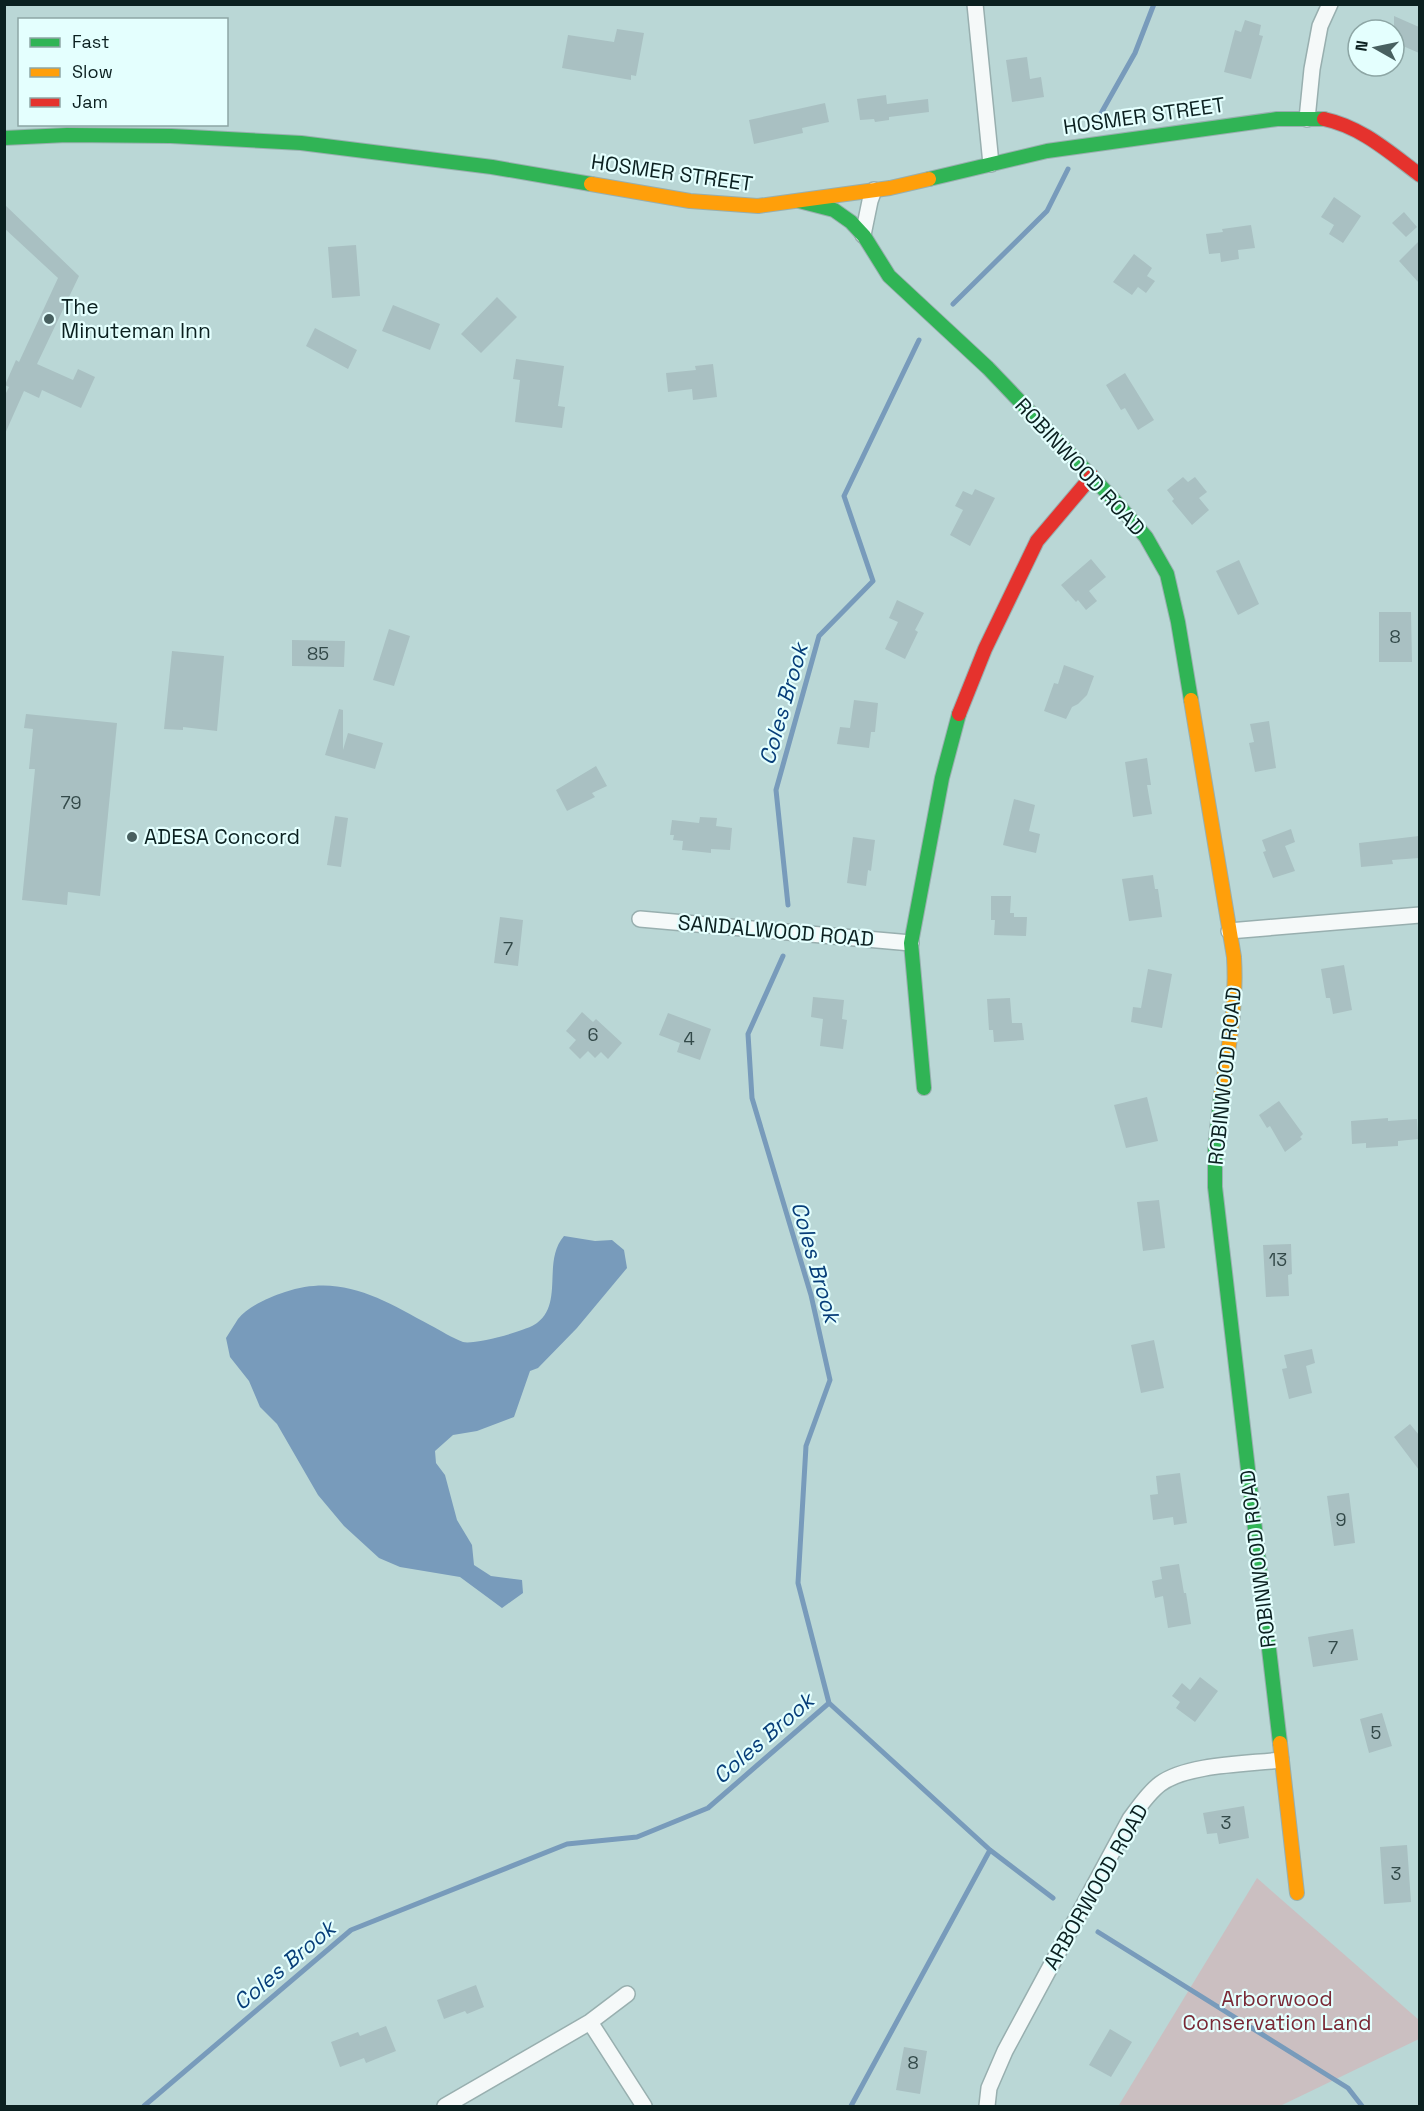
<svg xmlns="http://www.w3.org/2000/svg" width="1424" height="2111" font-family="'Space Grotesk',sans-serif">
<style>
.park{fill:#cbbfc1}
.water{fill:#789bbb}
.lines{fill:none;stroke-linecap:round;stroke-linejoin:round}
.stream{stroke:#789bbb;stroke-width:5}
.building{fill:#a9c0c2}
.street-casing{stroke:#98afaf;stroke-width:18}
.fast-casing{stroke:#98afaf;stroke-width:16}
.slow-casing{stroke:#98afaf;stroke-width:16}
.jam-casing{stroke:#98afaf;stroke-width:16}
.street{stroke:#f5f9f9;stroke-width:15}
.fast{stroke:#30b455;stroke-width:14}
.slow{stroke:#ff9f0a;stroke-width:14}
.jam{stroke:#e5322d;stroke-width:14}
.poi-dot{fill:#486060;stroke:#e4fffe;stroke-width:2}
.labels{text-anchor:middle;stroke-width:4.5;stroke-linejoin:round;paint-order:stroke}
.number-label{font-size:18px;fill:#334949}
.street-label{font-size:21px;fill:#0b2020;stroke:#e4fffe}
.poi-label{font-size:21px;fill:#0b2020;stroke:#e4fffe;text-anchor:start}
.park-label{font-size:21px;fill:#7a2835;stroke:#e4fffe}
.water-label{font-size:22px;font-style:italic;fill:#073e79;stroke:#e4fffe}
</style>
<rect width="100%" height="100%" fill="#bad7d6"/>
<path class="park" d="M1257 1878 1419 2020V2039L1280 2106H1121L1119 2105Z"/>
<path class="water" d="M564 1236 595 1241 612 1240 624 1250 627 1268 577 1328 538 1368 530 1371 514 1417 477 1431 453 1435 435 1451 436 1463 445 1475 457 1520 472 1545 474 1565 491 1576 522 1580 523 1593 502 1608 460 1577 400 1567 379 1558 344 1526 318 1495 277 1424 260 1407 249 1381 230 1357 226 1338C230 1332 234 1325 238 1319 248 1306 270 1297 285 1292 341 1273 382 1299 430 1325 440 1330 452 1338 463 1342 474 1345 527 1331 537 1323 564 1303 542 1261 564 1236Z"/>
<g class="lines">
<path class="stream" d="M1095 124 1135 53 1154 4
M953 304 1047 211 1068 169
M788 905 776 790 819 636 873 581 844 496 919 340
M829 1703 990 1850 1053 1898
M1098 1932 1348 2088 1362 2106
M144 2106 351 1930 567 1844 637 1837 708 1808 829 1703 798 1583 806 1446 830 1380 811 1295 752 1098 748 1034 783 956
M851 2106 990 1850"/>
</g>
<path class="building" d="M1394 16 1419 27V53L1394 42Z
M1245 20 1261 25 1259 35 1263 36 1251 79 1224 72 1235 30 1241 32Z
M617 29 644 33 636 76 631 75V80L562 68 568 35 614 42Z
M1027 57 1030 79 1041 77 1044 97 1012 102 1006 60Z
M886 95 887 104 928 99 929 112 889 117V120L875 122 874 119 860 120 857 99Z
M825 103 829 122 802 128 803 133 754 144 749 120Z
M1334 197 1361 216 1343 243 1329 234 1334 225 1321 217Z
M4 204 79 276 37 364 73 380 78 369 95 377 81 408 42 390 39 398 24 391 4 436V397L9 387 5 385 16 360 19 362 58 278 4 228Z
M1404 212 1417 227 1406 237 1392 223Z
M1251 225 1255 248 1238 250 1239 259 1221 262 1220 253 1209 254 1206 234 1223 232 1222 229Z
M1419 241V283L1399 261Z
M356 245 360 296 332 298 328 247Z
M1134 254 1152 268 1147 276 1155 281 1146 293 1138 287 1132 295 1113 282Z
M497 297 517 317 481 353 461 334Z
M393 305 440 324 430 350 382 331Z
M315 328 357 350 348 369 306 346Z
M516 359 564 366 558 406 565 407 562 428 515 422 520 380 513 379Z
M713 364 717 397 693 400 692 389 668 392 666 373 696 370 695 366Z
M1125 373 1154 420 1138 430 1125 408 1121 410 1106 385Z
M1183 477 1188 482 1195 477 1207 492 1199 498 1209 510 1192 525 1172 501 1174 499 1167 490Z
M975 489 995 498 970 546 950 535 963 510 955 506 963 491 972 495Z
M1091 559 1106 577 1089 591 1097 601 1086 610 1078 600 1076 602 1061 585Z
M1239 560 1259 604 1238 615 1216 571Z
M897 600 924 613 915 630 918 632 905 659 885 649 898 622 889 618Z
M1379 612H1411L1412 662H1379Z
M389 629 410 636 394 686 373 680Z
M292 640 345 641 344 667 292 666Z
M172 651 224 656 217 731 183 727V730L164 729Z
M1064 665 1094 676 1087 695 1078 704 1072 707 1066 719 1044 711 1054 683 1058 684Z
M854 700 878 703 875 732H871L869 748 837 744 840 727 850 728Z
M339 709 343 710V750L348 733 383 743 375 769 325 755Z
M26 714 117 723 100 896 68 892 67 905 22 900 35 769H29L33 729 24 728Z
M1269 721 1276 768 1255 772 1249 743 1254 742 1250 724Z
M1147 758 1151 785H1147L1152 814 1133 817 1125 762Z
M596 766 607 786 592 793 595 797 567 811 556 790Z
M1014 799 1035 805 1029 831 1040 834 1036 853 1003 845Z
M335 816 348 818 341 867 327 865Z
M700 817 717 818 716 826 732 828 730 850 711 849V853L682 850 683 841 673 840 674 835H670L672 820 699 823Z
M1291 829 1295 842 1285 846 1295 871 1273 878 1263 852 1266 851 1262 840Z
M1419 836V858L1392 860 1393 864 1361 867 1359 843Z
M853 837 875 840 871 871 868 870 866 886 847 883Z
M1153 875 1155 889H1158L1162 917 1129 921 1122 879Z
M991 896H1011L1010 913H1014V917H1027L1026 936 994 935 995 920H991Z
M500 917 523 920 518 966 494 963Z
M1344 965 1352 1010 1333 1014 1330 998H1326L1321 969Z
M1148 969 1172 974 1162 1028 1131 1022 1133 1007 1141 1008Z
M813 997 844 1000 842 1019 847 1020 843 1049 820 1046 823 1019 811 1017Z
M1010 998 1012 1023H1022L1024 1040 994 1042 993 1030H989L987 999Z
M582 1012 593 1022 596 1019 622 1043 608 1059 601 1052 595 1058 588 1051 580 1059 569 1048 576 1040 566 1031Z
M668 1013 711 1029 700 1060 677 1052 680 1043 659 1035Z
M1147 1097 1158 1141 1126 1148 1114 1105Z
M1279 1101 1303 1134 1300 1137 1302 1139 1285 1152 1270 1126 1267 1128 1259 1115Z
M1388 1118V1121L1417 1119 1418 1139 1398 1141V1146L1366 1148V1143L1352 1144 1351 1121Z
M1159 1200 1165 1248 1143 1251 1137 1202Z
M1291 1244 1292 1274 1288 1275 1289 1296 1266 1297 1263 1245Z
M1154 1340 1164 1388 1141 1393 1131 1345Z
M1312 1349 1315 1363 1306 1366 1312 1393 1289 1399 1282 1369 1287 1368 1284 1355Z
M1410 1424 1419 1435V1470L1394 1437Z
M1180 1473 1187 1523 1174 1525 1173 1517 1153 1520 1150 1495 1158 1494 1156 1476Z
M1349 1493 1355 1543 1334 1546 1327 1496Z
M1179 1564 1184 1593H1186L1191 1624 1168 1628 1163 1596 1155 1598 1152 1581 1162 1579 1160 1567Z
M1353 1629 1358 1660 1313 1667 1308 1637Z
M1200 1677 1218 1691 1195 1722 1176 1708 1180 1702 1172 1696 1182 1683 1190 1690Z
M1382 1713 1392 1746 1369 1753 1360 1719Z
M1244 1806 1249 1838 1219 1844 1217 1833 1207 1834 1203 1813Z
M1407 1845 1411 1902 1384 1904 1380 1847Z
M476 1985 484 2007 467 2014 465 2011 444 2019 437 2000Z
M386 2026 396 2051 366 2063 364 2058 340 2067 331 2042 358 2032 360 2036Z
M1110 2029 1132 2042 1111 2077 1089 2065Z
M904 2047 927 2051 920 2094 896 2090Z"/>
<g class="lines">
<g class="street-casing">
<path id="street" d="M975 4 991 164
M1307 119 1312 69 1320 26 1330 4
M863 235 870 201 874 190
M640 919 911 943
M1229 931 1420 915
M590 2022 644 2106
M445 2106 590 2022 627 1994
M987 2106 989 2088 1005 2051 1130 1819C1139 1807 1148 1793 1160 1784 1187 1764 1248 1764 1281 1760"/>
</g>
<g class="fast-casing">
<path id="fast" d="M4 138 67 135 171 136 301 143 492 167 591 184
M929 179 1047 151 1277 119H1324
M799 201 834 210 851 222 864 236 889 276 988 368 1113 499 1146 537 1167 574 1178 622 1191 700
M924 1088 911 943 942 778 959 714
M1221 1093 1215 1148V1187L1280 1743"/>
</g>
<g class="slow-casing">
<path id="slow" d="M591 184 690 201 758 206 890 188 929 179
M1191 700 1234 957C1237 1005 1229 1047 1221 1093
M1280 1743 1297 1893"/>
</g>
<g class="jam-casing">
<path id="jam" d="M1324 119C1362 127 1390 153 1420 175
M959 714 985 649 1037 541 1092 476"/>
</g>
<use href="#street" class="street"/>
<use href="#fast" class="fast"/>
<use href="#slow" class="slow"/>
<use href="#jam" class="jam"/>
</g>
<g class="poi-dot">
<circle cx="49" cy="319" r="6"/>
<circle cx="132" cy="837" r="6"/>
</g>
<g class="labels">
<g class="number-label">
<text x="1395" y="643">8</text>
<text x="318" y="660">85</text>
<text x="71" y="809">79</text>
<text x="508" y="955">7</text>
<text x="593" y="1041">6</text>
<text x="689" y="1045">4</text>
<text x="1278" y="1266">13</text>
<text x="1341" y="1526">9</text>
<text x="1333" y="1654">7</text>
<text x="1376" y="1739">5</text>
<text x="1226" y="1829">3</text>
<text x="1396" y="1880">3</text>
<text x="913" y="2069">8</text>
</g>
<g class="street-label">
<text transform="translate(1144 116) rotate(-8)" y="7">HOSMER STREET</text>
<text transform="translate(672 173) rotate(8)" y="7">HOSMER STREET</text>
<text transform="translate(1080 467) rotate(47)" y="7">ROBINWOOD ROAD</text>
<text transform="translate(776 931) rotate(5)" y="7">SANDALWOOD ROAD</text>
<text transform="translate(1225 1076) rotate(-84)" y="7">ROBINWOOD ROAD</text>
<text transform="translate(1258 1559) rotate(-97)" y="7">ROBINWOOD ROAD</text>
<text transform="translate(1096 1887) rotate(-60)" y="7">ARBORWOOD ROAD</text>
</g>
<g class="poi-label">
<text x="61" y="314">The<tspan x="61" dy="24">Minuteman Inn</tspan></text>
<text x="144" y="844">ADESA Concord</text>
</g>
<g class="park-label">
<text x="1277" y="2006">Arborwood<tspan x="1277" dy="24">Conservation Land</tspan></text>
</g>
<g class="water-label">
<text transform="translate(783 704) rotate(-74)" y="8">Coles Brook</text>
<text transform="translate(816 1262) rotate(74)" y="8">Coles Brook</text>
<text transform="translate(763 1738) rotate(-41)" y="8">Coles Brook</text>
<text transform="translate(284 1965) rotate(-40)" y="8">Coles Brook</text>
</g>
</g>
<rect width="1424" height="2111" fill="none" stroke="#0b2020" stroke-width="12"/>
<rect x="18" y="18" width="210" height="108" fill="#e4fffe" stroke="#8da6a5" stroke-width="1.5"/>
<rect x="30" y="38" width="30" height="9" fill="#30b455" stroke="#8da6a5" stroke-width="1.5"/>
<text x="72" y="48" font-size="18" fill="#0b2020">Fast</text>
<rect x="30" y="68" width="30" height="9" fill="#ff9f0a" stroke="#8da6a5" stroke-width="1.5"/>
<text x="72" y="78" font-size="18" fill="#0b2020">Slow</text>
<rect x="30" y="98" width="30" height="9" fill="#e5322d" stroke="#8da6a5" stroke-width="1.5"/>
<text x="72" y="108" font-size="18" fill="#0b2020">Jam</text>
<g transform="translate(1376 48) rotate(279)"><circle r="28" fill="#e4fffe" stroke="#8da6a5" stroke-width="1.5"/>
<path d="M0-4.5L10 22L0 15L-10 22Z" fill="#486060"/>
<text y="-9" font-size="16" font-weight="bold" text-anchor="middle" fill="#0b2020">N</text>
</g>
</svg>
